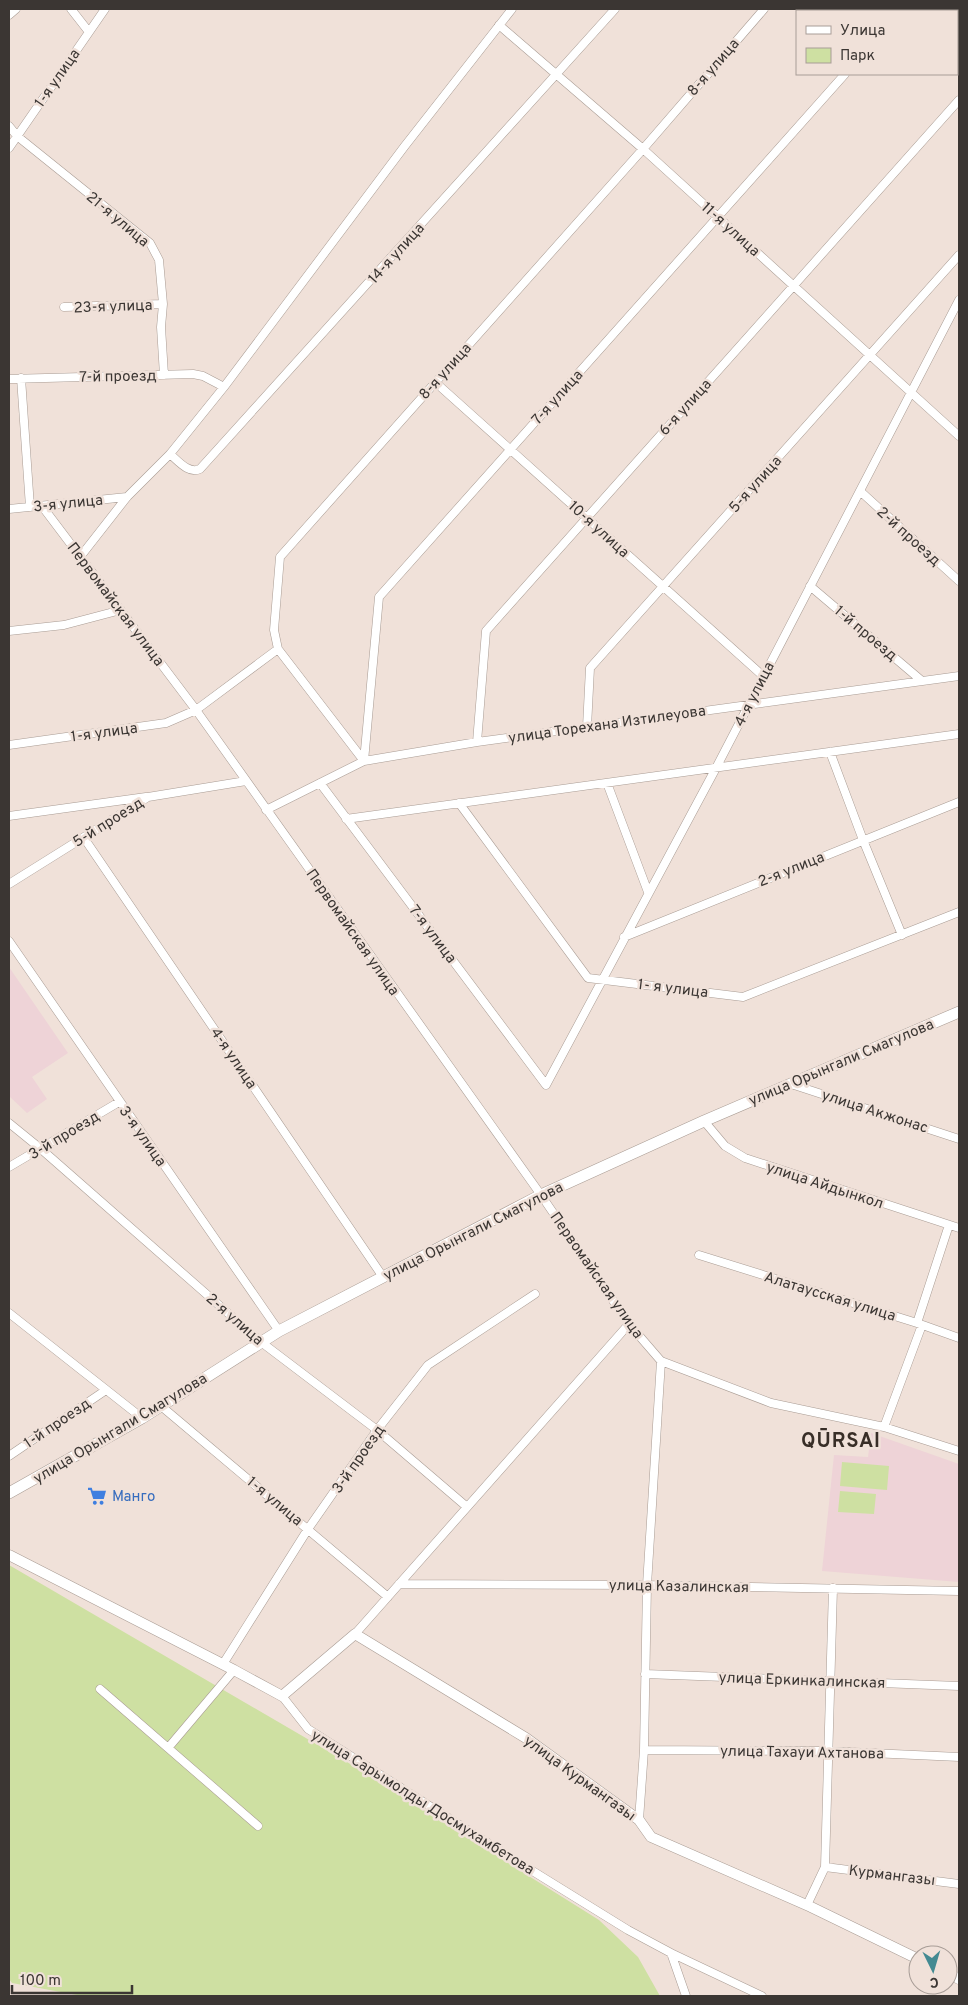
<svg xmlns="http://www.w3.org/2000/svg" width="968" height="2005" font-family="Overpass,sans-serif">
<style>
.education{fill:#eed3d7}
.green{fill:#cee0a2}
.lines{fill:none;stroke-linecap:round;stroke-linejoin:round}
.minor-casing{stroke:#a99c94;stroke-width:9}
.tertiary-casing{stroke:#a99c94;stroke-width:11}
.secondary-casing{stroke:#a99c94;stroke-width:12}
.minor{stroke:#fff;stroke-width:8}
.tertiary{stroke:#fff;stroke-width:10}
.secondary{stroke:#fff;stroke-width:11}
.labels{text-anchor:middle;stroke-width:5;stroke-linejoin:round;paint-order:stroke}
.street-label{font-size:15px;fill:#3b3633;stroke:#f0e1d9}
.shop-label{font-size:15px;fill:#366cbe;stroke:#f0e1d9;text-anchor:start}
.district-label{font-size:20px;font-weight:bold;letter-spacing:1px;fill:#382e27;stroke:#f0e1d9}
</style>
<rect width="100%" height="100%" fill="#f0e1d9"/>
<path class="education" d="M9 967 68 1053 32 1077 47 1099 27 1113 9 1096Z
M871 1433 959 1464V1582L822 1571 834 1455 868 1457Z"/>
<path class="green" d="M842 1462 889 1466 887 1490 840 1486Z
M840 1491 876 1494 874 1514 838 1512Z
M9 1565 347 1762 599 1920 638 1957 660 1996H94L77 1995 12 1983 9 1979Z"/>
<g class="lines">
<g class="minor-casing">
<path id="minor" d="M71 9 89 32
M901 11 903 9
M9 15 16 9
M499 25 643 149 959 436
M9 126 17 136 150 243 159 260 163 304 161 327 164 375
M9 148 105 9
M64 307 163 304
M21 378 30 507
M9 379 193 374 203 376 224 387
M435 382 763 676
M170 454C179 462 189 474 200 469L615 9
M860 491 959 581
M42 506 196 710 541 1195 629 1324 661 1361 771 1403 884 1427 959 1451
M9 509 127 497
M80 557 127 497 170 454 224 387 404 147 512 9
M810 586 922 681
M9 631 64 625 121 610
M587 727 590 668 959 255
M477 742 486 631 959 100
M9 745 166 723 196 710 278 649
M830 752 863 840 902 935
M364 761 278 649 274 630 280 557 643 149 764 9
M364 761 379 597 845 74
M320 783 546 1085 716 768 959 300
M607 783 648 892
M459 803 588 978 743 997 959 912
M266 810 364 761 477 742 959 676
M9 816 146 797
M346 819 959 734
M84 838 383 1277
M9 884 148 797 246 781
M624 937 959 802
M9 941 279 1331
M791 1084 959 1139
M704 1121 725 1146 745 1158 959 1228
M9 1123 41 1149 261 1342 377 1430 467 1507
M9 1167 119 1102
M699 1255 917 1323 959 1338
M9 1313 142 1418
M917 1323 949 1225
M161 1406 388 1597
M884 1427 922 1325
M9 1456 106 1390
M399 1584 647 1585 959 1591
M355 1634 629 1324
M223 1664 308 1529 377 1430 428 1365 535 1294
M645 1674 959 1686
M100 1689 258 1826
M282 1696 308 1729 518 1862 628 1930 671 1953 686 1996
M168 1748 234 1670
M644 1750 827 1751 959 1757
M639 1820 644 1750 647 1585 661 1361
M825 1867 959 1884
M807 1905 825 1867 833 1588
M671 1953 762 1996"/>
</g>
<g class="tertiary-casing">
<path id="tertiary" d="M9 1555 234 1670 282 1696 355 1634 526 1738 639 1820 651 1837 811 1907 918 1959
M948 1973 959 1979"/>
</g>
<g class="secondary-casing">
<path id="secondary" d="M9 1493 142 1418 279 1331 541 1195 704 1121 959 1012"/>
</g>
<use href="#minor" class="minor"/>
<use href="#tertiary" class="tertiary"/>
<use href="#secondary" class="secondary"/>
</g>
<defs>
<g id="supermarket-bare" transform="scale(1.5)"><path d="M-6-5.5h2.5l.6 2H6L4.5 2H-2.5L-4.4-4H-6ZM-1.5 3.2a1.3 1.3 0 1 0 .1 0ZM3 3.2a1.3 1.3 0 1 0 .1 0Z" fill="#3f7fe0" stroke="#f0e1d9" stroke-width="2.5" paint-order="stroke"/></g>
</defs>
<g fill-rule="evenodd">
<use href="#supermarket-bare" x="97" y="1496"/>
</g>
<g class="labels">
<g class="street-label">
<text transform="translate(713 67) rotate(-49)" y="5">8-я улица</text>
<text transform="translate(57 78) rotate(-55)" y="5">1-я улица</text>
<text transform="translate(118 219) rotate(40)" y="5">21-я улица</text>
<text transform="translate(731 229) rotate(42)" y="5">11-я улица</text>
<text transform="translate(396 253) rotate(-48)" y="5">14-я улица</text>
<text transform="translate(113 306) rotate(-2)" y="5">23-я улица</text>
<text transform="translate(445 371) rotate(-48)" y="5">8-я улица</text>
<text transform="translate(118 376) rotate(-1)" y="5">7-й проезд</text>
<text transform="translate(557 397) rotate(-48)" y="5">7-я улица</text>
<text transform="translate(685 407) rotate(-48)" y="5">6-я улица</text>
<text transform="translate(755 484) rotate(-48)" y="5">5-я улица</text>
<text transform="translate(68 503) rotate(-6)" y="5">3-я улица</text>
<text transform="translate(599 529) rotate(42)" y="5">10-я улица</text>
<text transform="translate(909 536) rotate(42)" y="5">2-й проезд</text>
<text transform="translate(116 604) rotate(53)" y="5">Первомайская улица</text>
<text transform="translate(866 633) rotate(40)" y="5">1-й проезд</text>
<text transform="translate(754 694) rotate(-63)" y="5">4-я улица</text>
<text transform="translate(607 724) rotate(-8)" y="5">улица Торехана Изтилеуова</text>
<text transform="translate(104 732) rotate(-8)" y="5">1-я улица</text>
<text transform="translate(108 822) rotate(-32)" y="5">5-й проезд</text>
<text transform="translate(791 869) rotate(-22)" y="5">2-я улица</text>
<text transform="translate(353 932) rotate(55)" y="5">Первомайская улица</text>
<text transform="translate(433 934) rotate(53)" y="5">7-я улица</text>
<text transform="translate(673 988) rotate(7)" y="5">1- я улица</text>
<text transform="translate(234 1058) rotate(56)" y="5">4-я улица</text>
<text transform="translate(841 1062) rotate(-23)" y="5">улица Орынгали Смагулова</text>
<text transform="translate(875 1111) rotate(18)" y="5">улица Акжонас</text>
<text transform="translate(64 1135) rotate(-31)" y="5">3-й проезд</text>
<text transform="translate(143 1136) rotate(55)" y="5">3-я улица</text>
<text transform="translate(825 1185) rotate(18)" y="5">улица Айдынкол</text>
<text transform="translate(473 1231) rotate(-27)" y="5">улица Орынгали Смагулова</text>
<text transform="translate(597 1275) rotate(55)" y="5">Первомайская улица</text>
<text transform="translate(830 1296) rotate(17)" y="5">Алатаусская улица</text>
<text transform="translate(235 1319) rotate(41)" y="5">2-я улица</text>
<text transform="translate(57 1423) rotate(-34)" y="5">1-й проезд</text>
<text transform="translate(120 1428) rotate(-31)" y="5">улица Орынгали Смагулова</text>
<text transform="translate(358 1459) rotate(-55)" y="5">3-й проезд</text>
<text transform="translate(275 1501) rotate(40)" y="5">1-я улица</text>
<text transform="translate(679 1586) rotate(1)" y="5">улица Казалинская</text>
<text transform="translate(802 1680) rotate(2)" y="5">улица Еркинкалинская</text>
<text transform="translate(802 1752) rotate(1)" y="5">улица Тахауи Ахтанова</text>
<text transform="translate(580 1778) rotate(36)" y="5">улица Курмангазы</text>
<text transform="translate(423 1802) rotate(32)" y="5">улица Сарымолды Досмухамбетова</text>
<text transform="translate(892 1875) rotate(7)" y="5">Курмангазы</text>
</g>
<g class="shop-label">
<text x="112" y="1501">Манго</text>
</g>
<g class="district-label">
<text x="841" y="1447">QŪRSAI</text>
</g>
</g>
<rect width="968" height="2005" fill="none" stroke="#3b3633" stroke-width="20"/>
<rect x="796" y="10" width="162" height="65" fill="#f0e1d9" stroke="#a89d97"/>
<rect x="806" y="26" width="25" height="8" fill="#ffffff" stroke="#a89d97"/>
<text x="840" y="35" font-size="15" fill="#3b3633">Улица</text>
<rect x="806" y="48" width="25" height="15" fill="#cee0a2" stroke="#a89d97"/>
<text x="840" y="60" font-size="15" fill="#3b3633">Парк</text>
<g transform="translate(933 1970) rotate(175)"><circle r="24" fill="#f0e1d9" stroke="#a89d97"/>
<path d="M0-4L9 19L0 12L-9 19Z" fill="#438a92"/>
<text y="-8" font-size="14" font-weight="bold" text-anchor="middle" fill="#3b3633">С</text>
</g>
<path d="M12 1985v8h120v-8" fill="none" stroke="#3b3633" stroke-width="2.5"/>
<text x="20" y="1985" font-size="15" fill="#3b3633" stroke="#f0e1d9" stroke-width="4" paint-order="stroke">100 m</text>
</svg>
